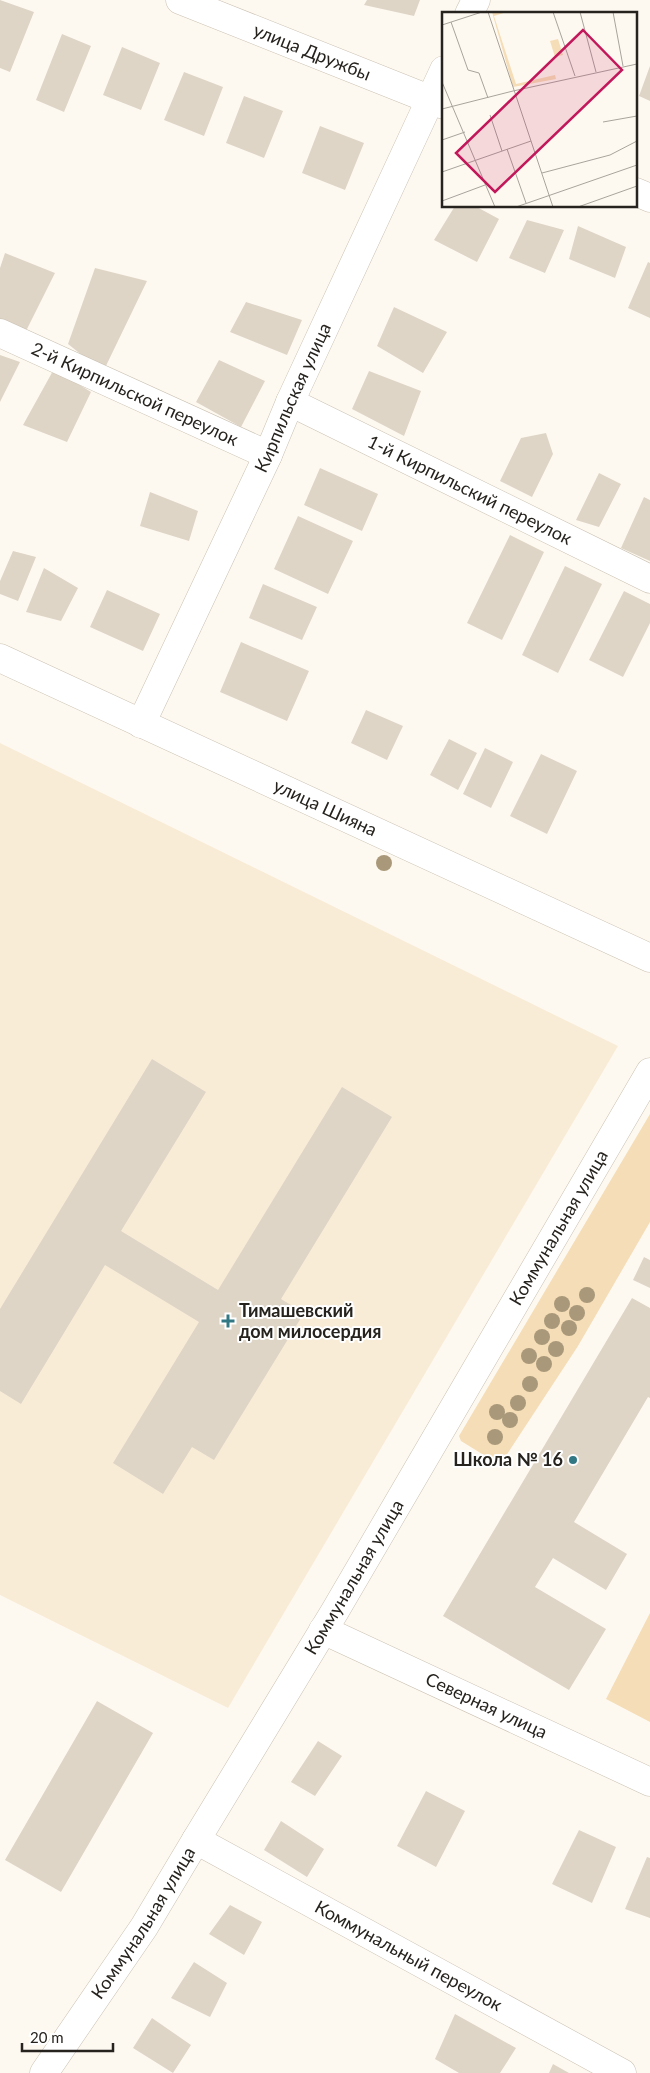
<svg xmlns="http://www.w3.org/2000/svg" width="650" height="2073" font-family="Lato,sans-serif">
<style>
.built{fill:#f9ecd7}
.green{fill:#f5ddb7}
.building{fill:#ded5c7}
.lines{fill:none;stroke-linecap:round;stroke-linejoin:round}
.street-casing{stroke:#cac1b3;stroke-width:29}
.secondary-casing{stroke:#cac1b3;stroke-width:29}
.street{stroke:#fff;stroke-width:28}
.secondary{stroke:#fff;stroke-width:28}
.tree{fill:#a9997a}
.poi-dot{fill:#317784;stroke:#fff;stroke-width:2}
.labels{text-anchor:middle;stroke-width:4;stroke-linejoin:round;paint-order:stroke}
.street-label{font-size:18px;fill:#26231e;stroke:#fff}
.poi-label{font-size:18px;font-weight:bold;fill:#26231e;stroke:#fff;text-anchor:start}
.inset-road{fill:none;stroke:#a8a39c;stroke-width:1}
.view{fill:#c2185b;fill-opacity:0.15;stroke:#c2185b;stroke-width:2.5}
.inset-edge{fill:none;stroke:#26231e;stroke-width:2.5}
</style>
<rect width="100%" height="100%" fill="#fef9f0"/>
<path class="built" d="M0 743 618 1046 228 1708 0 1595Z"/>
<path class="green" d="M650 1114V1222L578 1346 500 1465 461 1441 459 1436Z
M650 1613V1722L606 1699Z"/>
<path class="building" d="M0 0 34 12 10 72 0 68Z
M367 0H420L414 16 364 5Z
M62 34 91 46 64 112 36 100Z
M122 47 160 63 141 110 103 95Z
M650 66V101L639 96Z
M184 72 223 87 204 136 164 120Z
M244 96 283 111 264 158 226 143Z
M320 126 364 143 345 190 302 173Z
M455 206H475L499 219 477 262 434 240Z
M527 220 564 230 545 273 509 258Z
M578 226 626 247 615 278 569 259Z
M5 253 55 273 26 331 0 320V268Z
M648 262 650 263V318L628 308Z
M95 268 147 281 103 372 68 344Z
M246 302 302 320 287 355 230 332Z
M394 307 447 332 423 373 377 346Z
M0 355 20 362 0 402Z
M219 360 265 381 241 427 196 402Z
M54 369 91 392 67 442 23 425Z
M369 371 421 391 404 436 352 409Z
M546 433 553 454 532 497 500 481 521 438Z
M320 468 378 494 362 531 304 505Z
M599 473 621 484 599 527 576 520Z
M150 492 198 511 189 541 140 526Z
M644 497 650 500V561L621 548Z
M298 516 353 541 328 594 274 569Z
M510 535 544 552 502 640 467 623Z
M13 551 36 557 18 601 0 594V581Z
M565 566 602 584 558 673 522 655Z
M44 568 78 588 61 621 26 612Z
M263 584 317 607 302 640 249 618Z
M107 590 160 614 143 651 90 627Z
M624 591 650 604V623L623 677 589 660Z
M241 642 309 671 287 721 220 692Z
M366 710 403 726 387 760 351 743Z
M449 739 477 753 458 790 430 775Z
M485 748 513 762 491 808 463 794Z
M541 754 577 771 547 834 510 816Z
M152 1059 206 1092 121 1231 218 1290 342 1087 392 1117 281 1299 304 1313 214 1460 192 1447 163 1494 113 1463 199 1322 105 1265 21 1404 0 1391V1309Z
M644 1257 650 1260V1288L633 1280Z
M632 1298 650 1308V1398L648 1397 574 1522 627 1554 606 1590 553 1558 535 1587 606 1629 569 1690 443 1616Z
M97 1701 153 1733 61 1892 5 1860Z
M318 1741 342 1756 315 1796 291 1782Z
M426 1791 465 1811 436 1867 397 1846Z
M281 1821 324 1849 307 1877 264 1850Z
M579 1830 616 1847 592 1903 552 1884Z
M647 1857 650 1858V1918L625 1909Z
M230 1905 262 1922 244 1955 209 1934Z
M194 1962 227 1983 210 2017 171 1998Z
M455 2014 516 2048 500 2073H459L435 2059Z
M152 2018 191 2045 173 2073 133 2048Z
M553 2064 569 2073H549Z"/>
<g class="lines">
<g class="street-casing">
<g id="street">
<path id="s1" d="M180 0 444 105"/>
<path d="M469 14 476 0"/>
<path d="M636 192 650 198"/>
<path id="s2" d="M0 333 268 455"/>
<path id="s3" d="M290 402 650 579"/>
<path id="s4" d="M141 724 268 455 290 402 444 70"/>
<path id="s5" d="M323 1630 650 1782"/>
<path id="s6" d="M196 1840 622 2073"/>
</g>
</g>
<g class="secondary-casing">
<g id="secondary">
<path id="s7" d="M0 658 650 958"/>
<path id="s8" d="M44 2073 144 1927 196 1840 335 1611 650 1072"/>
</g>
</g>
<use href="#street" class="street"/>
<use href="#secondary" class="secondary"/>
</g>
<g class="tree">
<circle cx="384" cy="863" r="8"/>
<circle cx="587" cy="1295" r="8"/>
<circle cx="562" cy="1304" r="8"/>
<circle cx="577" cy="1313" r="8"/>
<circle cx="552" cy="1321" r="8"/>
<circle cx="569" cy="1328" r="8"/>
<circle cx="542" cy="1337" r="8"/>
<circle cx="556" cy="1349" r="8"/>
<circle cx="529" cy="1356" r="8"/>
<circle cx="544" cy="1364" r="8"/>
<circle cx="530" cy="1384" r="8"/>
<circle cx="518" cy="1403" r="8"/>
<circle cx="497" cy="1412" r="8"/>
<circle cx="510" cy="1420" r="8"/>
<circle cx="495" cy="1437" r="8"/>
</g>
<g class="poi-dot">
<path d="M225.5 1313.5h5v5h5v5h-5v5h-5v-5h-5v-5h5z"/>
<circle cx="573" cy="1460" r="5"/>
</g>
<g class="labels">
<g class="street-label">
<text dy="6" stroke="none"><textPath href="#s1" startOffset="142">улица Дружбы</textPath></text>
<text dy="6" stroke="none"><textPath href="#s2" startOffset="148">2-й Кирпильской переулок</textPath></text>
<text dy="6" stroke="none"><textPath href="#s4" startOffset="360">Кирпильская улица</textPath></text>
<text dy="6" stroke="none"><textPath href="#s3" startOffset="200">1-й Кирпильский переулок</textPath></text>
<text dy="6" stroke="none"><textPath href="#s7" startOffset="358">улица Шияна</textPath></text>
<text dy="6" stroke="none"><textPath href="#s8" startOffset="990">Коммунальная улица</textPath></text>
<text dy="6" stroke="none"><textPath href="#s8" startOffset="585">Коммунальная улица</textPath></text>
<text dy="6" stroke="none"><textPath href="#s5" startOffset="180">Северная улица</textPath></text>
<text dy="6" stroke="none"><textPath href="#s8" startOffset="180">Коммунальная улица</textPath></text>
<text dy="6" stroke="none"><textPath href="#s6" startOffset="242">Коммунальный переулок</textPath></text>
</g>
<g class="poi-label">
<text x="239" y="1317">Тимашевский<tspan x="239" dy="21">дом милосердия</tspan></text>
<text x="563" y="1466" text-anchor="end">Школа № 16</text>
</g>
</g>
<g transform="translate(442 12)">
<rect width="195" height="195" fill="#fef9f0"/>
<path d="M50 0H65L52 4 74 72 113 63 114 67 71 75ZM116 27 121 43 113 45 108 29Z" fill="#f5ddb7"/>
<path class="inset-road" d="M46 0 111 195M111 0 133 64M138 0 154 60M171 0 181 54M9 10 26 58 37 61 46 86M0 13 40 0M0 70 53 195M71 79 195 52M0 97 71 79M48 103 60 139M161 110 195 104M0 128 23 120M65 137 84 191M0 160 89 129M100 161 168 143 195 129M0 189 43 173M74 195 195 153M136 195 195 174"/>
<path class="view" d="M141 18 180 58 53 180 14 141Z"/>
<rect width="195" height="195" class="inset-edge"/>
</g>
<path d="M22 2043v8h91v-8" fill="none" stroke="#26231e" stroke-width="2.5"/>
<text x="30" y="2043" font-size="15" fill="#26231e" stroke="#ffffff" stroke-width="4" paint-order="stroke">20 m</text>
</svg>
